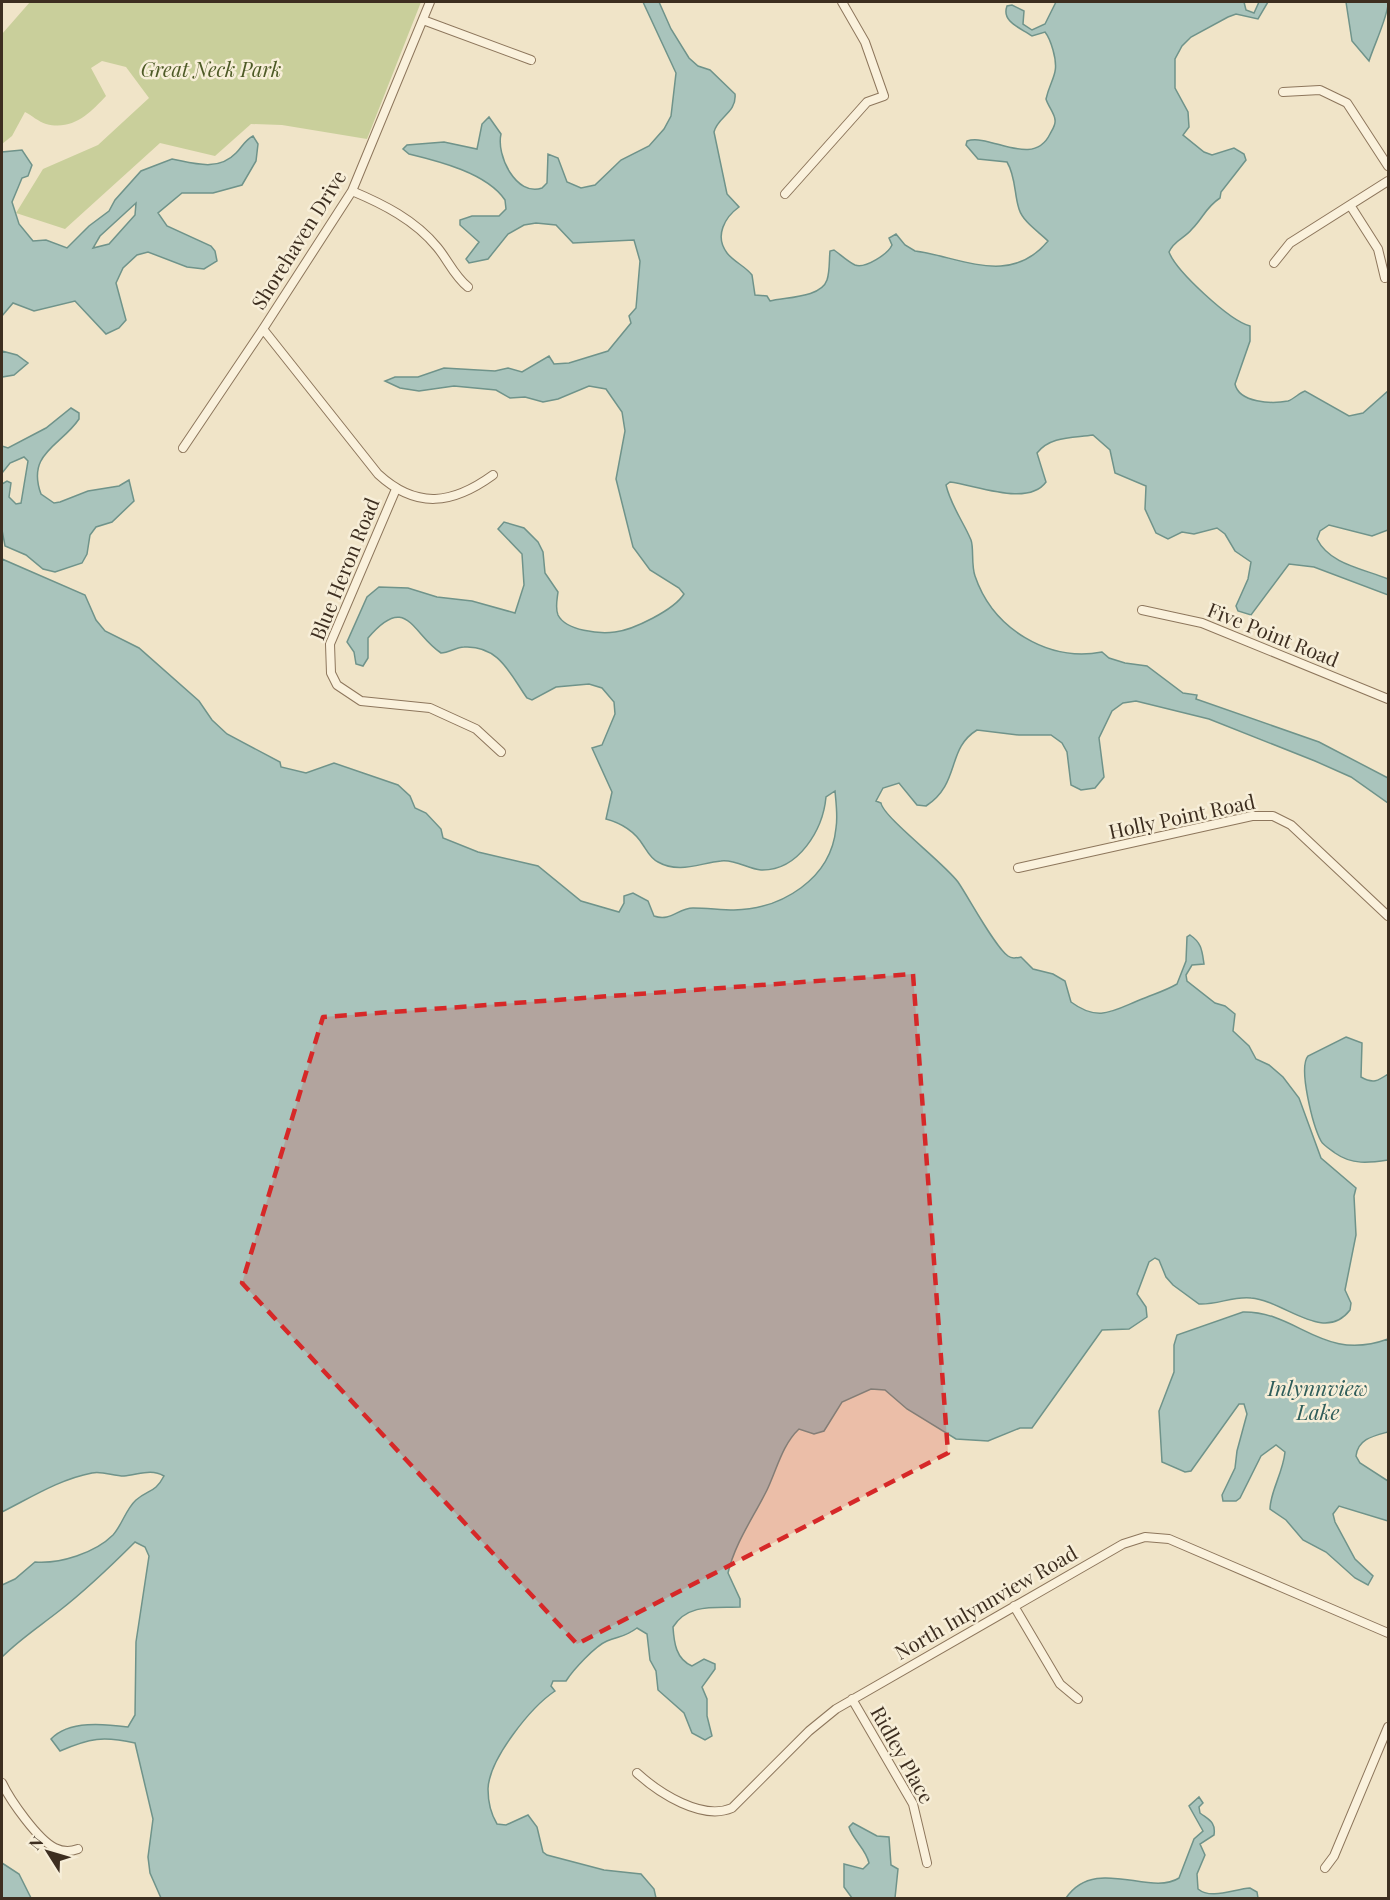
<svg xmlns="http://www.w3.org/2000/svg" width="1390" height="1900" font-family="'Playfair Display',serif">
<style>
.green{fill:#c9cf9b}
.water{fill:#a9c4bc;stroke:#6f938a;stroke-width:1.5;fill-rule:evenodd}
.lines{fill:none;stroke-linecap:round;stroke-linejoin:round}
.minor-casing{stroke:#8d765c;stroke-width:10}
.minor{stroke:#faf1dc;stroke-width:8}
.marked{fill:#d62828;fill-opacity:0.2;stroke:#d62828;stroke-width:4.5;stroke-dasharray:12 8;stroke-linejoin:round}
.labels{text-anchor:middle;stroke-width:5;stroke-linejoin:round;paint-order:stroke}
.park-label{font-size:20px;font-style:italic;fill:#4d5a26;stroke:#f7eed8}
.street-label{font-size:20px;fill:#3d2e20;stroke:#f7eed8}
.water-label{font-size:21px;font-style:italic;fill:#2f5d5a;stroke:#f7eed8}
</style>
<rect width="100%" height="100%" fill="#f0e4c8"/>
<path class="green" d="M30 2H421L367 139 282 125 251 124 215 156 160 143 65 229 16 213 43 169 98 145 149 98 126 67 102 61 91 68 106 96C90 113 73 131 46 124 39 122 31 115 25 112L12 136 2 144V34Z"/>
<path class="water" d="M643 2H659L671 29 689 58 698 66 710 70 735 94C737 113 717 117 714 132L727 194 739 207C725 217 714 236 727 253 734 262 745 266 752 275L755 295 767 296 770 301C785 297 821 298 827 280 830 271 829 260 830 251L834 250C841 255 848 262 855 265 865 269 888 254 892 245L889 238 896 234 905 245 915 251C961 257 1010 287 1048 241 1039 232 1023 222 1019 209 1014 194 1016 177 1007 162L978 159 966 145 967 141C990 133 1033 169 1050 134 1052 130 1056 125 1055 120 1055 114 1048 106 1046 99 1051 77 1060 75 1053 50 1051 43 1049 37 1045 32L1032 36C1021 28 1001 22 1007 6L1012 5 1024 11 1023 24 1032 30 1045 24 1056 2H1244L1246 10 1254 13 1259 2H1268L1258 19 1236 14 1228 17 1191 37 1182 46 1175 59V88L1188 112 1189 127 1183 135 1204 152 1212 155 1234 148 1244 154 1246 160 1221 192 1220 198C1206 207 1203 218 1192 229 1184 239 1174 240 1169 252 1176 271 1230 321 1250 326V341L1235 384C1239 403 1272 404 1288 401 1294 399 1299 393 1305 391L1349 416 1363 413 1388 391V530L1372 536 1329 525 1320 531 1317 539C1330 565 1365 569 1388 579V595L1314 567 1289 564 1251 615 1238 611 1236 606 1248 579 1251 562 1235 551 1225 534 1217 528 1194 534 1182 532 1168 539 1156 533 1145 509 1146 486 1115 473 1110 450 1093 435C1073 438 1050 436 1037 453L1046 482C1028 507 976 485 950 482L946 485C951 506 963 521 971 540 974 548 971 564 975 576 993 629 1048 662 1102 652L1109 658 1125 663 1147 666 1183 693 1197 695 1196 699 1319 742 1388 778V803L1351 777 1315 761 1209 719 1136 701 1123 703 1112 711 1099 738 1104 777 1095 788 1081 790 1071 785 1067 752 1062 743 1051 735H1019L977 730C946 749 961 783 926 806L917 805 899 783 883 788 876 801 881 803C883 817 944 863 958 882 969 898 995 947 1008 956 1012 959 1016 958 1021 957L1033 969 1053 974 1065 981 1071 1002C1099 1023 1114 1010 1142 999 1154 994 1165 991 1177 984L1186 961 1187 937 1190 935C1202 943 1202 951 1204 964L1192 965 1186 975 1187 981 1215 1003 1225 1006 1235 1014 1233 1031 1249 1046 1256 1059 1269 1065 1283 1077 1299 1098 1321 1158 1356 1188 1354 1196 1356 1235 1345 1290 1351 1303 1350 1310C1324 1344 1285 1301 1251 1298 1233 1296 1217 1305 1199 1304L1173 1285 1166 1277 1159 1260 1155 1258 1149 1262 1137 1294 1146 1307 1147 1317 1129 1329 1102 1330 1032 1428H1020L988 1441 956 1439 907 1409 885 1390 871 1389 842 1402 824 1431 814 1434 799 1429C782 1445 777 1469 767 1490 753 1518 735 1543 728 1573L740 1599V1607C715 1608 688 1603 673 1627 674 1643 676 1659 692 1666L704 1659 715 1664V1669L702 1687 707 1699V1716L712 1736 705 1740 692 1733 684 1713 658 1690 656 1671 650 1660 647 1634 637 1628C625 1637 620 1636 607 1641 595 1646 573 1670 566 1681H553L551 1686 555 1691C531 1707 489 1759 488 1789 488 1801 491 1814 497 1824L506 1825 528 1815 537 1827 543 1852 547 1855 604 1870 641 1874 654 1889 656 1898H161L150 1873 148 1857 153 1819 135 1743C103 1736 90 1738 60 1751L51 1739C69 1720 105 1724 128 1727L135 1715 136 1642 149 1556 145 1547 135 1542C111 1566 86 1590 59 1611 40 1626 20 1639 2 1657V1585L15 1579 35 1562C60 1564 95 1553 113 1535 122 1525 126 1509 136 1500 149 1489 155 1493 164 1476 151 1468 138 1475 124 1476 113 1476 103 1471 92 1473 60 1479 30 1498 2 1512V559L85 595 96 620 105 631 139 648 199 701 212 720 227 734 280 762 281 767 306 773 334 763 398 785 410 796 415 808 426 813 441 829 443 838 478 852 538 866 581 901 619 912 624 903V896L633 893 648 901 654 916C671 922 678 908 693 908 707 908 721 910 734 910 782 909 831 879 836 828 838 816 836 803 835 791L826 797C823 829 799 871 761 870 748 869 735 859 721 861 700 863 679 874 658 862 651 859 647 851 643 845 635 832 621 823 606 819L612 792 592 748 602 745 615 714 614 702 602 688 589 684 556 687 532 700 527 698C510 674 499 645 464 647 456 647 449 653 441 653 412 634 407 592 368 638V658L363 666 356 664 354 652 347 642 367 597 379 587 408 588 437 597 472 601 515 613 524 585 522 554 498 529 504 522 524 528 538 542 543 552 545 573 558 592C557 600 555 608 558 615 566 631 600 634 615 632 633 630 674 610 684 594L679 588 650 570 633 547 616 479 625 431 622 412 606 389 589 386 558 399 543 402 525 397 510 398 496 390 454 386 419 391 400 388 385 381 395 377H418L444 368 495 371 508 368 522 372 549 356 554 364 569 363 608 351 631 323 629 316 636 308 640 261 634 240 573 243 556 225 536 223 524 225 508 234 488 259 469 263 466 259 479 242 460 225V220L472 216H499L506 209 505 200C487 173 438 161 409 154L403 149 407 145 444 142 477 149 482 124 489 117 501 134C496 155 516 197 542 188L547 183 548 154 558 158 567 182 581 188 595 185 621 160 649 146 664 129 671 116 676 73Z
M1346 2H1388C1389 14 1374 45 1369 61L1352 41Z
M253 136 258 144 256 161 242 185 213 193H182L158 213 167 226 211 246 215 251 217 261 204 269 187 267 148 252 137 255 123 268 116 283 126 320 119 328 106 334 75 301 34 311 13 303 2 316V152L22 150 32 165 28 176 22 178 12 202 19 224 33 241 46 240 67 248 89 226 109 211 115 200 141 171 172 159C193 163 218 172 236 153 242 147 245 140 253 136ZM136 203 135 215 109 244 93 248 100 236Z
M2 351 17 355 28 363 14 375 2 377Z
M71 408 79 413V419C61 446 26 453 41 494L54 503 60 502 88 491 119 486 129 480 134 501 112 522 96 527 90 535 87 554 82 563 55 572 43 569 26 555 5 546 2 530V484L7 481 11 483 9 497 16 504 21 503 28 461 24 457 10 463 2 473V446L8 448 46 428Z
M1346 1037 1362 1043 1361 1077C1373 1084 1378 1081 1388 1074V1160C1369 1163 1352 1165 1335 1153 1331 1150 1323 1145 1321 1141 1313 1126 1298 1068 1308 1056Z
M1243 1312C1298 1311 1322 1363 1388 1339V1432C1373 1436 1358 1439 1356 1456L1360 1463 1388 1481V1521L1339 1506 1333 1514 1335 1522 1355 1559 1373 1576 1368 1585 1355 1578 1326 1552 1303 1540 1286 1520 1270 1509C1270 1492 1283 1473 1285 1452L1276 1445 1261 1456 1240 1498 1236 1501H1223L1222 1495 1235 1468 1237 1451 1247 1414 1244 1404H1239L1191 1471 1185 1472 1162 1462 1159 1411 1174 1372V1345L1177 1335Z
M1199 1797 1203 1803 1199 1807 1200 1813C1209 1820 1216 1822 1214 1835L1200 1844 1205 1855 1197 1874 1198 1889C1211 1900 1234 1889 1250 1888L1257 1892 1258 1898H1066C1095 1855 1150 1897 1179 1878L1194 1839 1203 1831 1189 1806Z
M853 1823 877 1836 889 1837 891 1865 898 1869 895 1898H852L844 1887V1864L863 1869 869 1863C866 1849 853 1840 849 1827Z
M2 1863 19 1874 31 1898H2Z"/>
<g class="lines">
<g class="minor-casing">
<path id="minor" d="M423 20 531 60
M1283 92 1320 90 1347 103 1388 166
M352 191C383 204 415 220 437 247 448 260 454 276 468 287
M785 194 867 102 884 96 865 42 842 2
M1350 205 1378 249 1385 278
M1274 263 1290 243 1388 181
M263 329 378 474C417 510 453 504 493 475
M183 448 263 329 352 191 430 2
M396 489 330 644 331 673 337 685 361 701 430 708 476 729 501 752
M1142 610 1202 623 1388 699
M1018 868 1252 816H1273L1291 825 1388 916
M1014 1606 1060 1684 1078 1699
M852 1699 913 1804 927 1863
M637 1773C659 1793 702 1821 732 1808L809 1731 836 1709 1123 1544 1145 1537 1169 1539 1388 1633
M2 1783C10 1800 38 1840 55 1848 63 1852 70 1852 78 1849
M1325 1868 1334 1856 1388 1727"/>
</g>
<use href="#minor" class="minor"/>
</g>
<path class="marked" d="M913 974 948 1453 577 1644 242 1283 323 1017Z"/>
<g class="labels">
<g class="park-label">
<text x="211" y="77">Great Neck Park</text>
</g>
<g class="street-label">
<text transform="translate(299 240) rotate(-58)" y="7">Shorehaven Drive</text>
<text transform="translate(345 569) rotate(-68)" y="7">Blue Heron Road</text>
<text transform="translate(1273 635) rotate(22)" y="7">Five Point Road</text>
<text transform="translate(1182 817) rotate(-12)" y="7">Holly Point Road</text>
<text transform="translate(986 1603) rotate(-30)" y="7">North Inlynnview Road</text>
<text transform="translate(902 1755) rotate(61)" y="7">Ridley Place</text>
</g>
<g class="water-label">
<text x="1318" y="1396">Inlynnview<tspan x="1318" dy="24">Lake</tspan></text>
</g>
</g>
<rect width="1390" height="1900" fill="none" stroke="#3d2e20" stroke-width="6"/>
<g transform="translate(48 1852) rotate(307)" stroke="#f7eed8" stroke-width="4.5" paint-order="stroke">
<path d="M0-4.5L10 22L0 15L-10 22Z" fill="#3d2e20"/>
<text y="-9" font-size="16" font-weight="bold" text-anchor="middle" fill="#3d2e20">N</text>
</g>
</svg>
